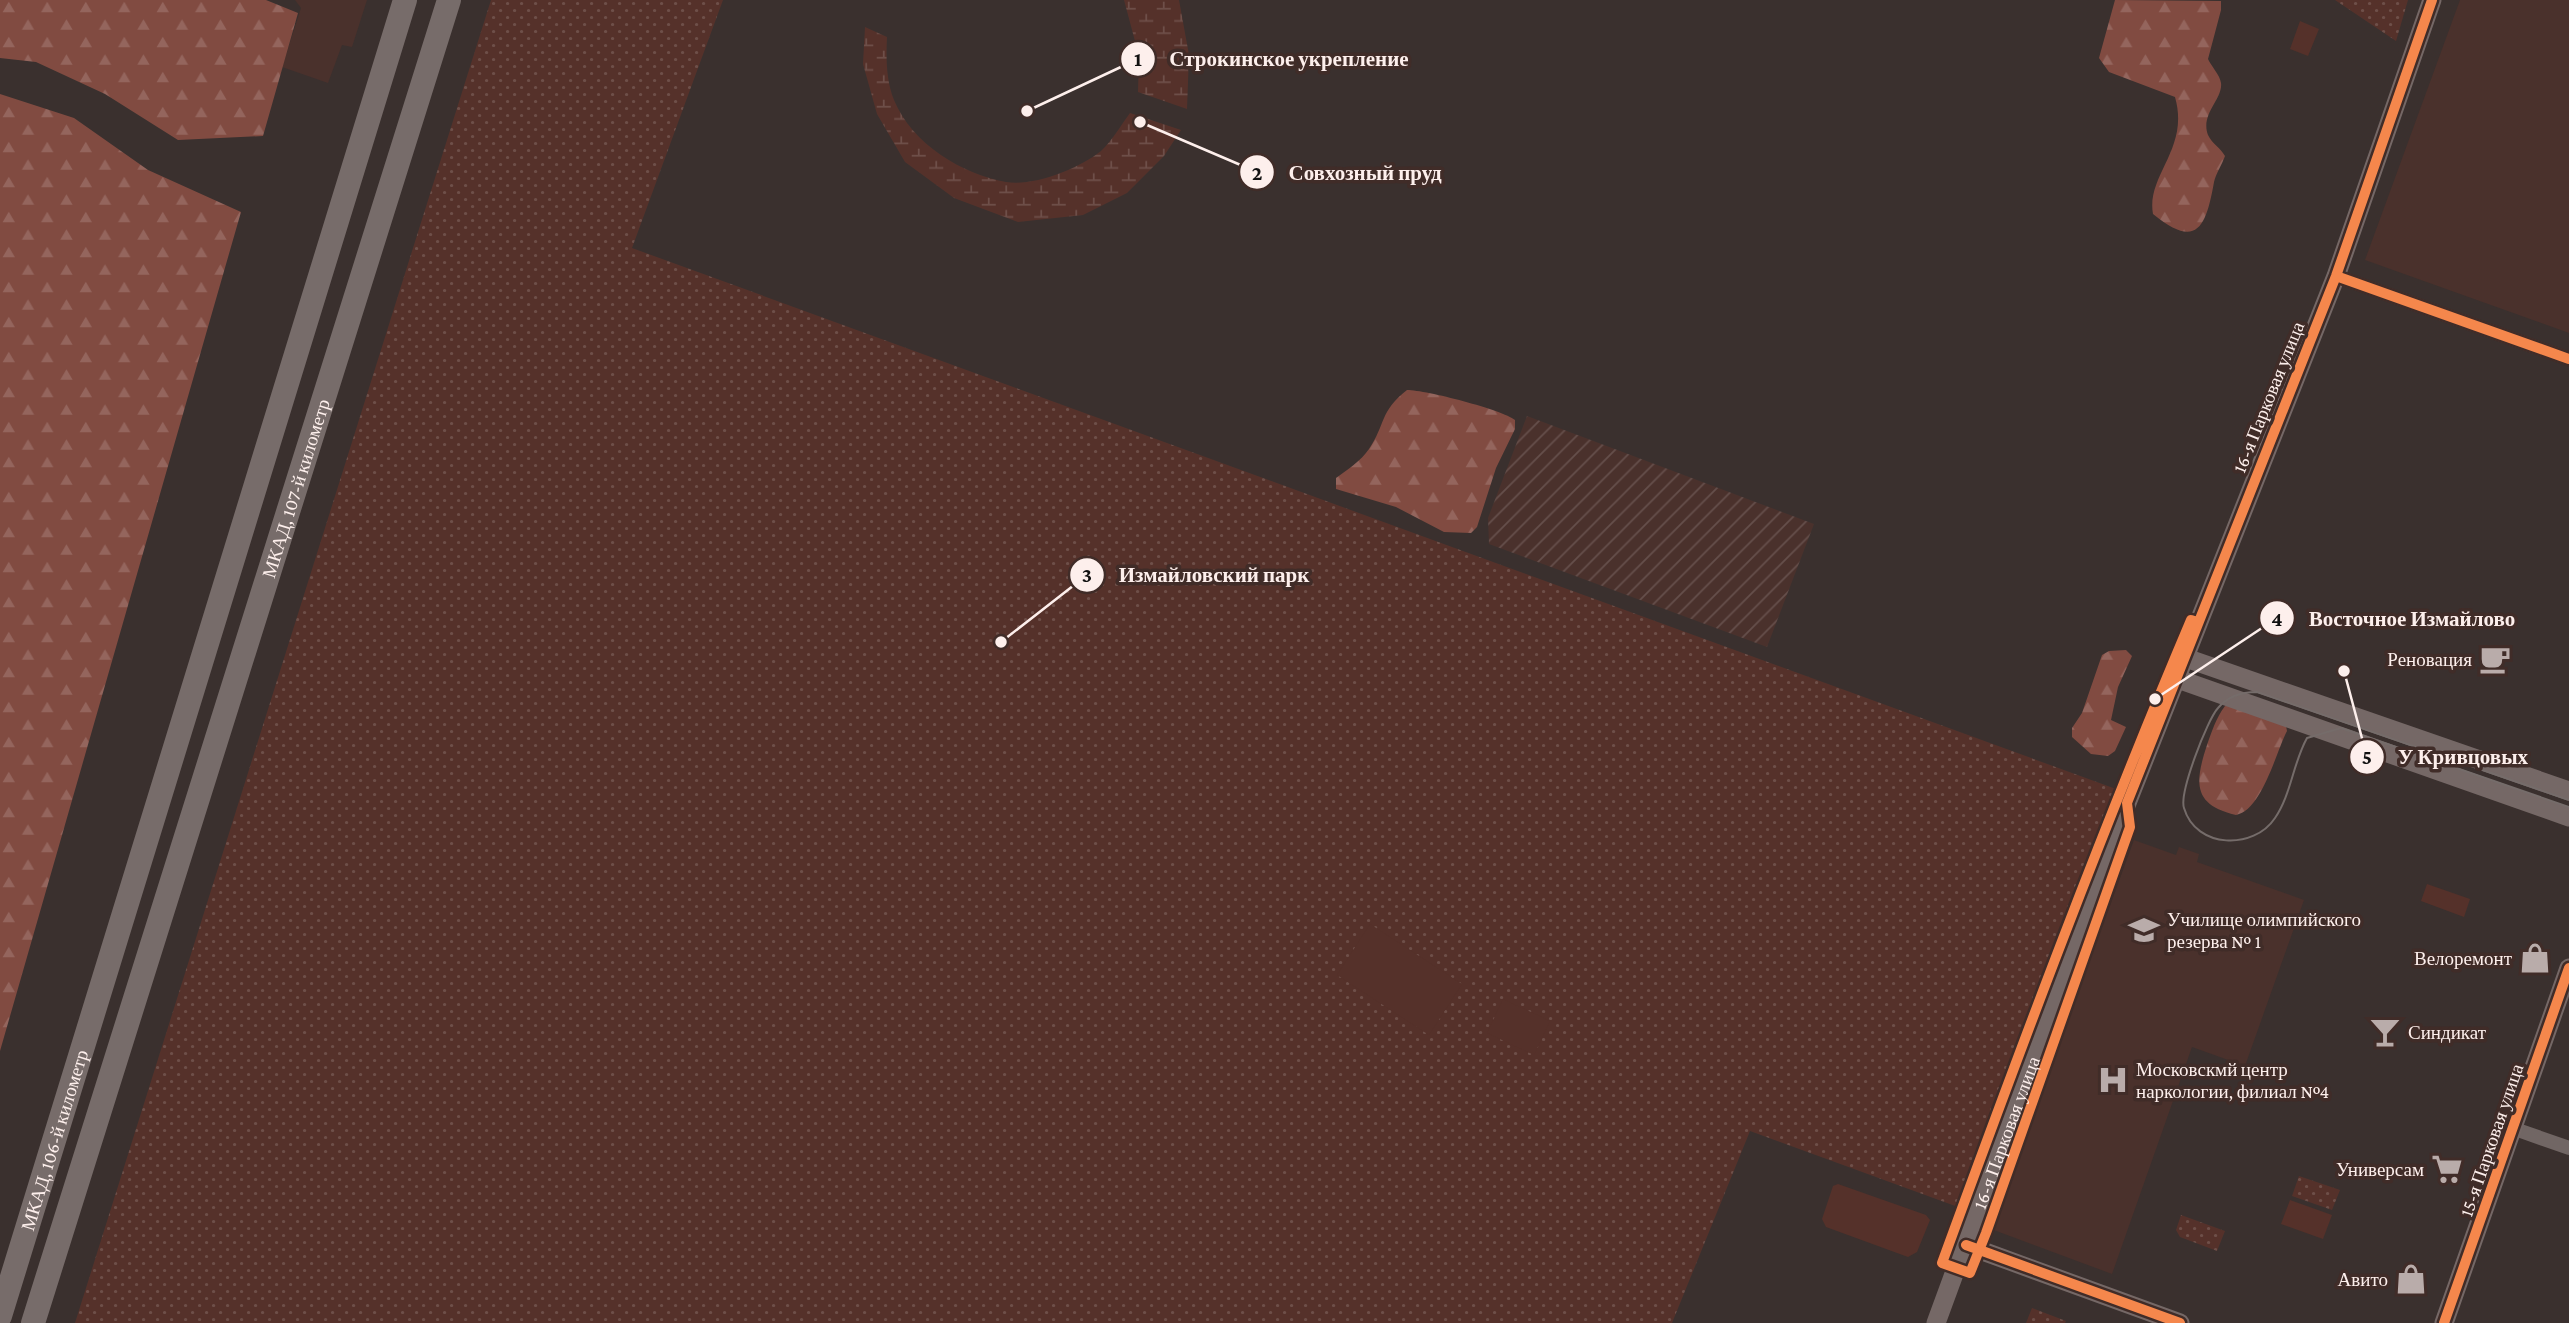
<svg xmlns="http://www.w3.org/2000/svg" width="2569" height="1323" font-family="'Crimson Pro',serif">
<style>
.built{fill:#4a312c}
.industrial{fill:url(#industrial-furrows)}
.forest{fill:url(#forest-firs)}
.wetland{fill:url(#wetland-marsh)}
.park{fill:url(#park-dots)}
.pitch{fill:#55312a}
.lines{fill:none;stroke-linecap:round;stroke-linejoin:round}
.street{stroke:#716664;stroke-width:14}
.secondary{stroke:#756866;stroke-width:19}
.highway{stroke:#776c6a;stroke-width:24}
.tram{stroke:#756c6a;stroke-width:2}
.cycleway-casing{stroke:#402c28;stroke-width:15}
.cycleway{stroke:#f5874c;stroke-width:10}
.labels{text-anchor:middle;stroke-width:7;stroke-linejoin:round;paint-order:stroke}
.street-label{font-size:19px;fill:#fdefec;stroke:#402c28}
.poi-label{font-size:19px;fill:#fdefec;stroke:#402c28;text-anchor:end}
.leader{fill:none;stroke:#fdefec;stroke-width:2.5}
.callout-dot{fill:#fdefec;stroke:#402c28;stroke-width:2.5}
.mark-label{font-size:21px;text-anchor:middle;font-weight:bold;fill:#111}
.callout-label{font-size:21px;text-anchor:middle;font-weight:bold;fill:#fdefec;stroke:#402c28;stroke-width:7;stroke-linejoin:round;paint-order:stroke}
</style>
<defs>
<pattern id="industrial-furrows" width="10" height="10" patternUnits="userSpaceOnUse" patternTransform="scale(1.75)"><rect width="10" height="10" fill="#4a312c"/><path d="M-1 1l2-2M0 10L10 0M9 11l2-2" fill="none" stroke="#654f4b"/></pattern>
<pattern id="forest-firs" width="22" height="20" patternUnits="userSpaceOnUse" patternTransform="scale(1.75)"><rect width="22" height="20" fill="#814b41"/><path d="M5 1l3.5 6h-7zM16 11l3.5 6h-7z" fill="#94655d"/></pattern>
<pattern id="wetland-marsh" width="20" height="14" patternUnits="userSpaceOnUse" patternTransform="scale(1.75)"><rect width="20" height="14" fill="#55312a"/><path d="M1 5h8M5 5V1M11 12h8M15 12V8" fill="none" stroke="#6e4f49"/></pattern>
<pattern id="park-dots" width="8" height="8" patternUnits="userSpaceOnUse" patternTransform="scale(1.75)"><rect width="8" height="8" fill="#55312a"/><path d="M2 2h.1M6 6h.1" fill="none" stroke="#6e4f49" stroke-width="1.8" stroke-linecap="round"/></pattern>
</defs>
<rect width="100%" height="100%" fill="#3a302e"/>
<path class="built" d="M295 0H367L352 47 342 45 328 83 282 67 301 8Z
M2460 0H2569V333L2365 260Z
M2134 840 2176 855 2179 847 2199 854 2197 862 2304 900 2245 1066 2192 1047 2112 1274 1991 1229Z"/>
<path class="industrial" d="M1527 416 1814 524 1767 647 1489 544 1488 518Z"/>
<path class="forest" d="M0 0H266L298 13 263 136 178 140 105 94 36 62 0 58Z
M2115 0 2221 1V10L2208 59C2211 66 2220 75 2221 83 2223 99 2200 114 2208 135 2212 144 2220 147 2225 156 2222 165 2216 173 2214 182 2206 227 2197 250 2153 214 2146 175 2190 149 2175 97L2109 72 2099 58Z
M0 94 74 118 148 170 241 212 0 1051Z
M1407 390C1426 390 1503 410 1515 420V429L1496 468 1477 527 1471 533 1444 532 1396 507 1336 489V478C1347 470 1361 461 1369 449 1386 424 1379 412 1407 390Z
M2126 650 2132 656 2118 687 2111 720 2126 727 2115 751 2108 756 2091 754 2072 737V728L2082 713 2102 655 2109 651Z
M2231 705 2286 726 2287 731C2276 752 2262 810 2236 815 2192 805 2195 782 2207 745 2212 731 2216 718 2225 706Z"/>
<path class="wetland" d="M1124 0H1179L1189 55 1187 109 1138 92 1139 56Z
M865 27 887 37C886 57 886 80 894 100 912 144 962 174 1006 182 1033 187 1080 168 1101 151 1112 141 1121 125 1130 113L1181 130 1164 156 1127 193 1083 215 1018 222 954 198 905 162 877 114 863 64Z"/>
<path class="park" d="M491 0H723L632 248 2116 789 1958 1207 1750 1131 1672 1323H75Z
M2335 0H2408L2396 41Z
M2299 1176 2340 1190 2332 1210 2292 1196Z
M2181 1215 2225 1231 2217 1251 2180 1237 2176 1230Z
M2032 1308 2066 1321 2065 1323H2026Z"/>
<path class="pitch" d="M2300 21 2319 29 2308 56 2290 49Z
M2427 884 2470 899 2464 917 2421 901Z
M1370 924 1462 984 1429 1035 1337 975Z
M1503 999 1550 1021 1534 1055 1487 1033Z
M1838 1184 1926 1215 1930 1220 1917 1252 1908 1257 1826 1227 1822 1219 1833 1186Z
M2290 1200 2332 1215 2323 1239 2281 1224Z"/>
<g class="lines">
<path class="street" d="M2336 276 2569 359
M2515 1129 2569 1148"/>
<g class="secondary">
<path d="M2183 657 2569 791"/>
<path d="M2175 678 2569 817"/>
<path d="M1966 1245 2180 1323"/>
<path id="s1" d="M1936 1323 2127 803 2336 276 2432 0"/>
<path d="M2444 1323 2569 968"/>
</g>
<g class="highway">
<path id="s2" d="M0 1316 405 0"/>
<path id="s3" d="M33 1323 449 0"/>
</g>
<path class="tram" d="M2569 800 2257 692C2242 692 2228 696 2218 708 2207 720 2179 793 2184 808 2196 849 2254 850 2275 818 2291 795 2293 763 2307 738L2341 728 2569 807"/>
<g class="cycleway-casing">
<path id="cycleway" d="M2336 276 2569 359
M2197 622 2191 620C2102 830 2021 1047 1942 1263L1970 1273 1986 1233 2130 827 2127 803 2336 276 2432 0
M1966 1245 2180 1323
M2444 1323 2569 968"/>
</g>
<use href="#cycleway" class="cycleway"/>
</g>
<defs>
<g id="cafe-bare" transform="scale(2.415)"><path d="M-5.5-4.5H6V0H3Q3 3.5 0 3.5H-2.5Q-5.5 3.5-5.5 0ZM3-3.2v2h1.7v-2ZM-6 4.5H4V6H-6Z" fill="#b9acaa" stroke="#402c28" stroke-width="2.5" paint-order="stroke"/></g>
<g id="university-bare" transform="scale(2.415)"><path d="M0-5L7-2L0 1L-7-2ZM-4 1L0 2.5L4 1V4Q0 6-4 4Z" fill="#b9acaa" stroke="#402c28" stroke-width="2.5" paint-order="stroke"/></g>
<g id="shop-bare" transform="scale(2.415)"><path d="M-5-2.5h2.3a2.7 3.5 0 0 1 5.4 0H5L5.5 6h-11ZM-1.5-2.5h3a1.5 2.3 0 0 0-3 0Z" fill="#b9acaa" stroke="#402c28" stroke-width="2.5" paint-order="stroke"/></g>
<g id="bar-bare" transform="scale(2.415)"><path d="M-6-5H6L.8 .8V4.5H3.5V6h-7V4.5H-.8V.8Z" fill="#b9acaa" stroke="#402c28" stroke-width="2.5" paint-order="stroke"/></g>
<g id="hospital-bare" transform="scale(2.415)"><path d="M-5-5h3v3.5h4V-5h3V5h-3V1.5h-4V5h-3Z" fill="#b9acaa" stroke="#402c28" stroke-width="2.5" paint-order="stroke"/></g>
<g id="supermarket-bare" transform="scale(2.415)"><path d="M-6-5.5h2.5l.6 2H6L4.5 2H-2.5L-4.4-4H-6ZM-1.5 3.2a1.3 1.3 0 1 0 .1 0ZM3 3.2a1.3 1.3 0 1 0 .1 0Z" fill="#b9acaa" stroke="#402c28" stroke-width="2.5" paint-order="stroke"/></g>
</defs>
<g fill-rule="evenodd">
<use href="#cafe-bare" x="2495" y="659"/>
<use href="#university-bare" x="2144" y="930"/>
<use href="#shop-bare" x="2535" y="958"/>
<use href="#bar-bare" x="2385" y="1032"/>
<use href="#hospital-bare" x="2113" y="1080"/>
<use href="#supermarket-bare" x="2447" y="1169"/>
<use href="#shop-bare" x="2411" y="1279"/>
</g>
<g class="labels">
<g class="street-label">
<text transform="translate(2268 397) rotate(-68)" y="7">16-я Парковая улица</text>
<text dy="7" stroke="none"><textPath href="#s3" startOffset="875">МКАД, 107-й километр</textPath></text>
<text dy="7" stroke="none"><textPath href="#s1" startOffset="203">16-я Парковая улица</textPath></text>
<text transform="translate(2491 1140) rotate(-71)" y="7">15-я Парковая улица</text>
<text dy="7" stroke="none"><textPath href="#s2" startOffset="184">МКАД, 106-й километр</textPath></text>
</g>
<g class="poi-label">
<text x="2472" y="666">Реновация</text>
<text x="2167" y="926" text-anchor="start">Училище олимпийского<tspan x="2167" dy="22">резерва № 1</tspan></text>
<text x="2512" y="965">Велоремонт</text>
<text x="2408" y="1039" text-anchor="start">Синдикат</text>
<text x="2136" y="1076" text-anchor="start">Московскмй центр<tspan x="2136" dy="22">наркологии, филиал №4</tspan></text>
<text x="2424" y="1176">Универсам</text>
<text x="2388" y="1286">Авито</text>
</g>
</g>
<path class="leader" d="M1027 111L1138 59M1140 122L1257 172M1001 642L1087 575M2155 699L2277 618M2344 671L2367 757"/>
<g class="callout-dot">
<circle cx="1027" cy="111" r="7"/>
<circle cx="1140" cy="122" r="7"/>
<circle cx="1001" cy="642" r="7"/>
<circle cx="2155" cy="699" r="7"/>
<circle cx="2344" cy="671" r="7"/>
<circle cx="1138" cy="59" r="18"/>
<circle cx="1257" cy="172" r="18"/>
<circle cx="1087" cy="575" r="18"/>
<circle cx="2277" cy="618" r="18"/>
<circle cx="2367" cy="757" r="18"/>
</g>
<g class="mark-label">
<text x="1138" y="66">1</text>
<text x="1257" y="180">2</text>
<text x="1087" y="582">3</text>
<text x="2277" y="626">4</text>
<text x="2367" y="764">5</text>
</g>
<g class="callout-label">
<text x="1289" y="66">Строкинское укрепление</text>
<text x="1365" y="180">Совхозный пруд</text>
<text x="1214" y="582">Измайловский парк</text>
<text x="2412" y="626">Восточное Измайлово</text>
<text x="2463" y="764">У Кривцовых</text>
</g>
</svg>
